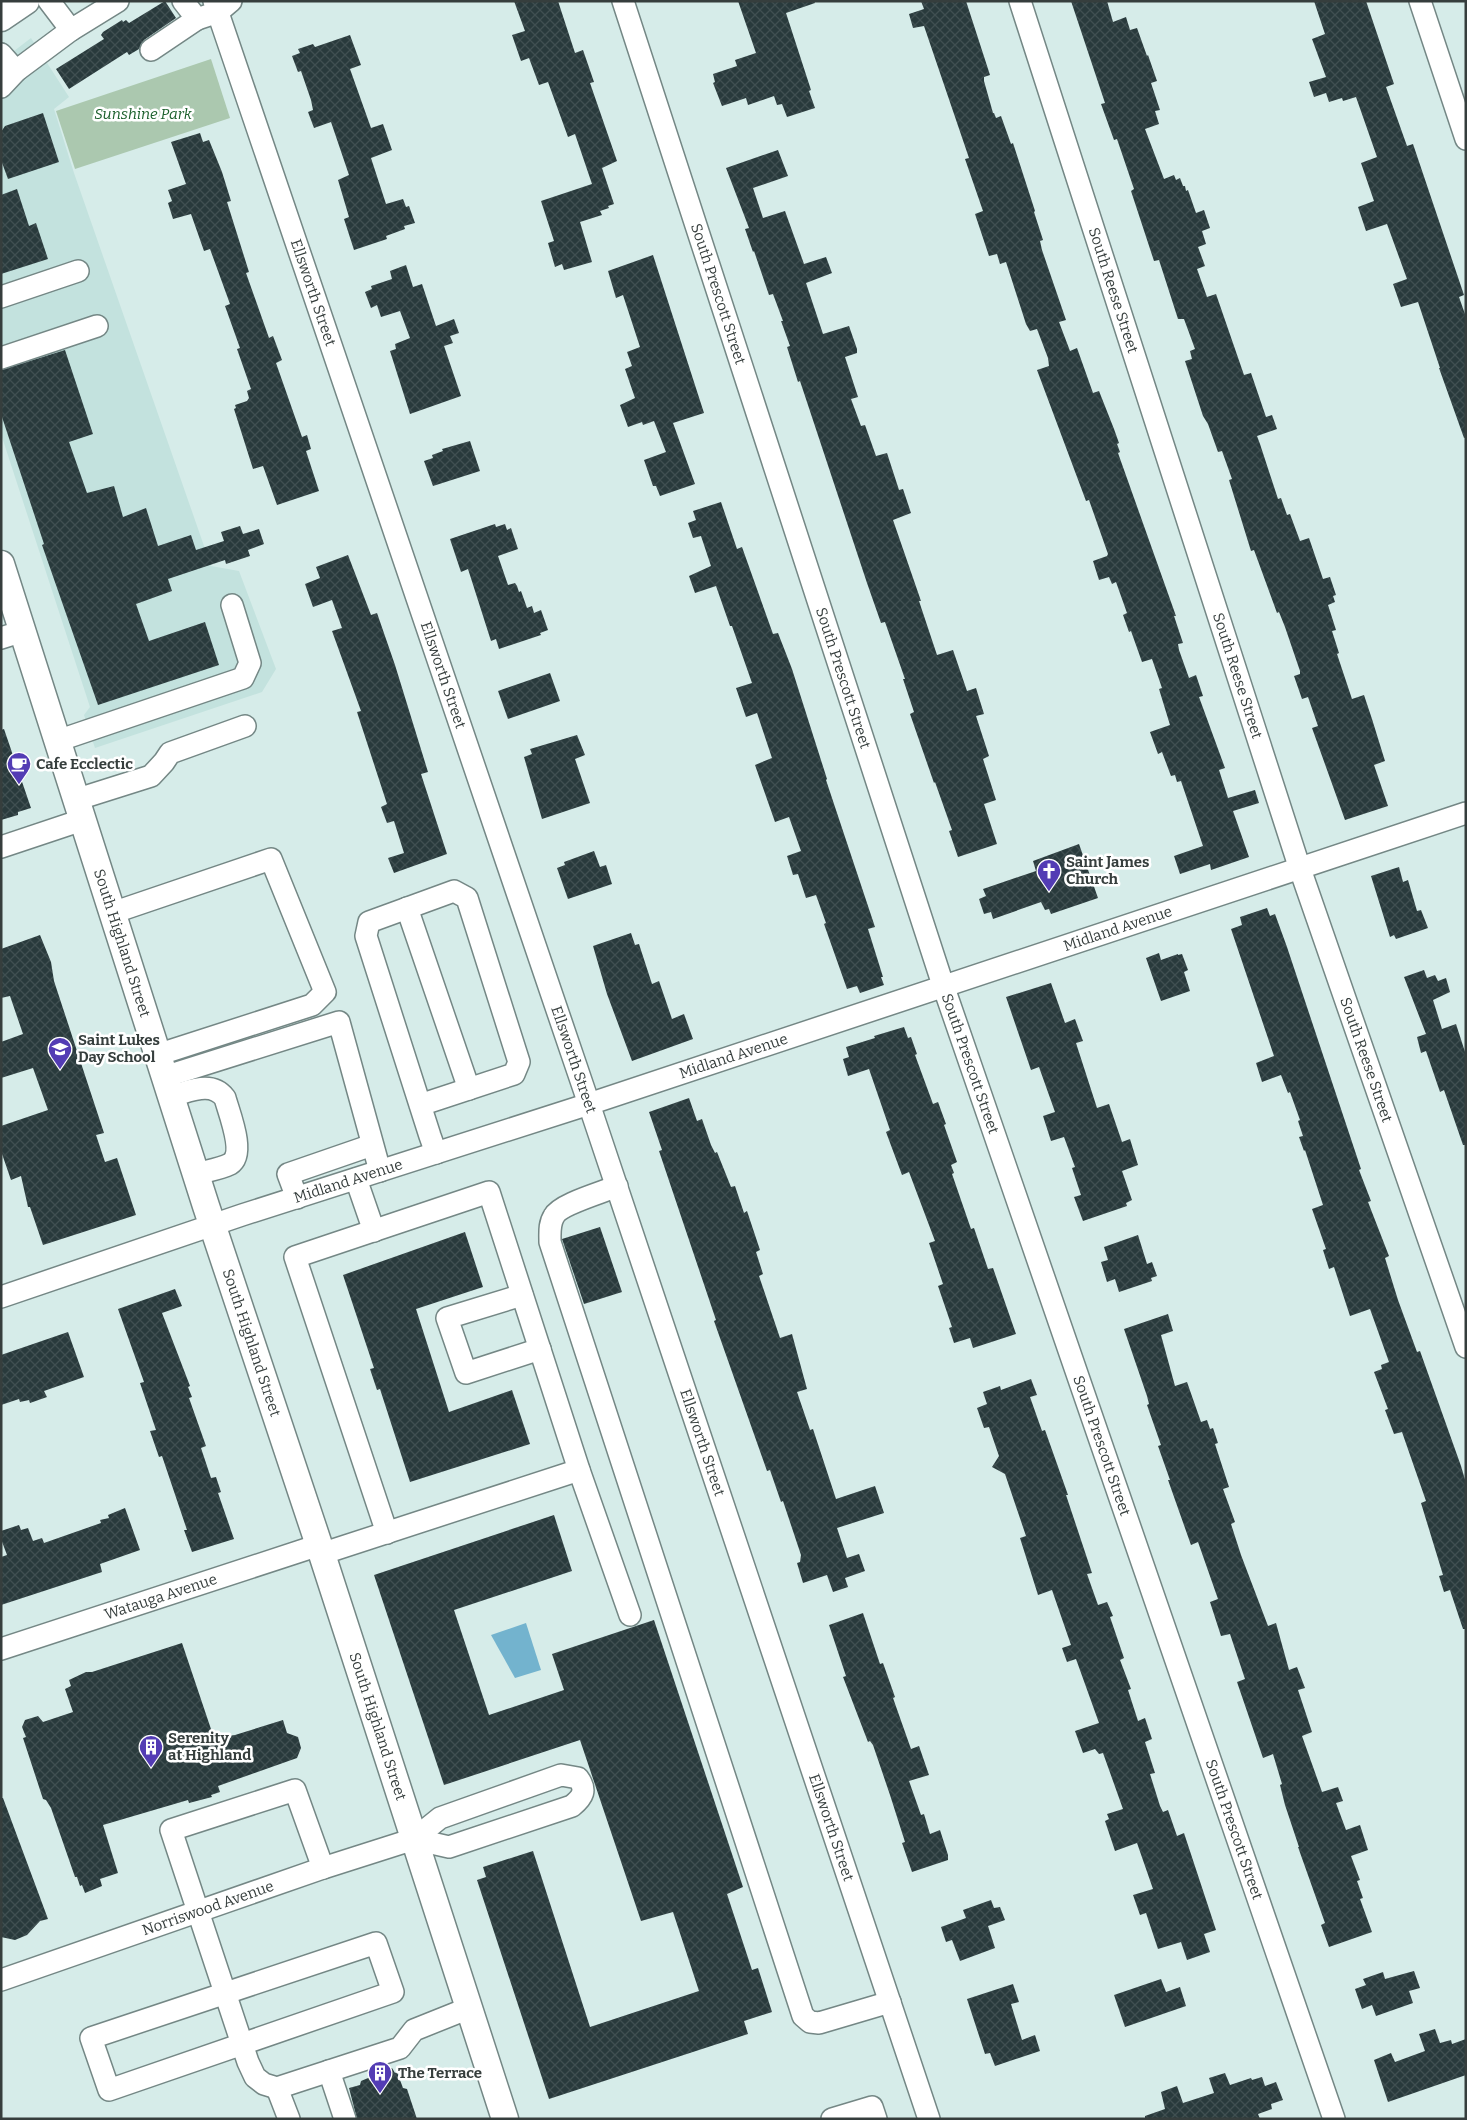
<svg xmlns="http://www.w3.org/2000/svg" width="1467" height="2120" font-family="Bitter,serif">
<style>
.built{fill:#c3e2de}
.green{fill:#abc8af}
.water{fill:#73b3ce}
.building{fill:url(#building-cross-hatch)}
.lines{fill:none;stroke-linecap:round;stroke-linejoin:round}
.minor-casing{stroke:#748785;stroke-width:24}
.major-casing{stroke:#748785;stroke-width:29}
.minor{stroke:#fff;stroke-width:21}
.major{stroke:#fff;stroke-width:26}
.labels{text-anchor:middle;stroke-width:5;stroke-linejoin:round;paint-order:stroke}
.park-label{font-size:15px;font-style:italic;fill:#1c612d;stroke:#fff}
.street-label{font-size:15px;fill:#363e3d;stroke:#fff}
.poi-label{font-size:15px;font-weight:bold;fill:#363e3d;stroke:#fff;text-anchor:start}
</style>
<defs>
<pattern id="building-cross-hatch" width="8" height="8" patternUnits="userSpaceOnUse" patternTransform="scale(1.25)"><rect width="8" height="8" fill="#293a3c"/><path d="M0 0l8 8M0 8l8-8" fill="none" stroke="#404f51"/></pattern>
</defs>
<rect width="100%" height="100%" fill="#d6ece9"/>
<path class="built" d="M31 38 69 97 54 109 74 173 211 566 239 571 276 669 262 692 95 748 84 715 90 707 1 434V61Z"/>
<path class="green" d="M211 59 230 118 75 169 56 111Z"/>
<path class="water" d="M526 1623 541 1670 515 1678 491 1635Z"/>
<path class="building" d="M165 1 176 18 144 40 139 49 129 55 127 52 69 89 56 69 104 39 101 35 103 32 122 20 123 22 126 20 129 23Z
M514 1H558L575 53 583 50 594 82 590 83 617 161 602 168 614 204 608 206 609 208 600 211 602 215 580 222 592 262 564 270 562 264 555 267 548 243 554 241 541 201 592 184 575 134 568 137 548 82 539 85 529 58 521 61 512 35 525 31Z
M738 1H814L815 3 786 13 811 90 809 91 815 108 787 117 782 104 777 105 774 96 748 105 746 98 722 106 713 83 715 82 713 74 737 66 735 60 756 53Z
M921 1H966L990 75 984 77V81L993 113H994L996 118 1001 116 1011 144 1013 143 1035 211 1034 212 1043 240 1040 241 1042 250 1066 320 1059 322 1070 351 1077 348 1093 393 1099 391 1114 429 1119 443 1117 444 1120 452 1118 453 1176 616H1174L1183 643 1178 644 1179 650 1189 678 1196 675 1203 696 1199 697 1225 768 1219 770 1228 798 1255 790 1259 803 1233 811 1249 857 1211 870 1210 864 1180 874 1174 856 1203 846 1181 781 1177 782 1175 775 1171 776 1162 752 1158 754 1150 732 1170 725 1159 689 1162 688 1152 659 1142 662 1131 631 1129 632 1123 615 1127 613 1116 582 1112 584 1109 577 1099 580 1093 561 1107 556 1108 554 1089 500 1086 501 1037 370 1049 366 1048 358 1037 329 1030 331 1026 324 1006 262 1000 264 997 254 989 256 975 214 983 211 965 159 969 158 924 26 913 28 909 14 924 9Z
M1071 1H1107L1113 22 1126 17 1130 30 1137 28 1147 56 1148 55 1157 81 1151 83 1160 110 1155 111 1159 124 1145 129 1164 179 1174 175 1176 180 1180 178 1183 186H1185L1186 191 1188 190 1196 213 1204 210 1210 228 1202 231 1206 244 1198 247 1205 266 1197 269 1207 297 1216 294 1244 375 1251 373 1266 417 1272 415 1277 429 1257 436 1260 444 1278 499 1281 498 1287 515 1290 514 1300 541 1309 538 1323 579 1330 577 1336 595 1333 596 1335 602 1328 605 1336 630 1332 631 1339 653 1337 654 1352 699 1364 695 1372 719 1385 761 1374 765 1388 806 1345 820 1312 728 1318 726 1308 697 1302 699 1294 676 1300 674V671L1285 627 1279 612 1277 613 1254 550 1251 551 1229 480 1232 479 1222 451 1218 452 1208 424 1203 416 1185 361 1192 359 1190 351 1195 349 1184 319H1178L1159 260 1154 261 1131 191 1134 189 1117 139 1114 140 1101 104 1105 103Z
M1314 1H1366L1394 84 1386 87 1407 146 1413 144 1464 295 1459 297 1466 317V437L1464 438 1439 368H1440L1418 302 1401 307 1393 284 1407 279 1387 224 1366 231 1358 207 1374 201 1361 163 1377 157 1356 97 1343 101 1342 98 1329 102 1326 93 1314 97 1309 82 1326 77 1312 39 1325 34Z
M350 35 361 65 350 69 371 128 383 124 392 150 371 158 386 204 403 199 406 207 409 206 415 223 404 226 405 229 386 236 387 239 354 250 344 219 349 217 338 180 349 175 331 122 314 128 308 112 313 110 311 100 301 71 298 72 292 56 300 53 298 49 313 44 315 47Z
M43 113 59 162 8 179 1 160V132L5 126Z
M200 133 203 142 209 140 222 172 231 201 227 202 249 272 246 273 269 338 273 336 282 360 276 363 302 437 307 435 311 449 306 451 319 491 277 505 263 466 253 469 234 409 236 408 235 405 247 401 249 398 247 391 251 389 237 349 240 348 225 306 230 304 210 249 204 251 191 214 173 219 168 203 172 201 168 190 186 184 171 142Z
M778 150 788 176 753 188 763 218 785 211 804 264 826 257 832 273 806 283 823 334 849 326 857 349V353L845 357 858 397 851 399 861 426 865 425 876 456 887 453 899 490 903 489 911 513 893 520 921 601H919L937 655 953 650 967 691 976 688 984 714 976 716 989 756 983 759 996 800 984 804 997 844 958 857 949 831 952 830 935 782 934 783 910 714 914 712 903 679H905L885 622 881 623 867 583 800 381 798 382 787 347 790 346 781 321H783L773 294 769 295 754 251 753 252 745 229 749 228 726 168Z
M17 189 29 226 36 223 48 259 1 274V195Z
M653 255 704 413 673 423 695 484 660 496 656 486H653L644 460 666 452 654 421 643 425 642 422 628 427 620 405 635 398 625 369 632 366 627 352 640 347 623 295 616 298 608 271Z
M406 265 413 287 422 284 436 326 454 319 459 333 450 336 453 343 444 346 461 396 410 414 390 351 396 349 395 344 410 338 400 311 381 317 377 305 371 308 365 292 372 289 371 286 392 279 390 271Z
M65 350 93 434 69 442 87 493 114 486 123 517 146 508 158 546 191 535 196 550 224 541 221 532 240 526 243 534 259 529 264 544 248 550 250 556 226 564 225 560 168 579 172 591 136 604 149 641 205 622 219 665 98 705 42 545 44 544 1 414V370Z
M470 441 480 471 433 486 424 461 433 458 432 455 443 451 442 449Z
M721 502 737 549 742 547 773 634 778 633 792 669 827 779 826 780 875 927 868 929 883 977H881L884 985 860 993 857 986 847 989 824 924 826 923 816 895 806 898 798 874 793 875 787 856 801 851 789 817 775 822 755 765 772 758 757 713 746 717 736 688 752 683 732 626H730L716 586 695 593 689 576 711 566 701 536 693 538 688 523 696 520 693 511Z
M495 524 496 527 505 524 507 530 511 528 518 549 498 556 508 585 515 583 517 586 519 592 521 591 527 608 532 606 534 613 541 610 548 630 540 633 541 635 499 649 496 639 491 641 468 569 461 572 450 539Z
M348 555 371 615 377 613 395 665 428 772 421 774 447 854 394 873 388 858 404 853 394 821 387 823 381 807 387 804 357 712 361 711 332 631 342 628 332 600 313 607 305 584 320 578 316 567Z
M550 673 560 701 508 719 498 691Z
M4 729 31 808 18 812V815L1 820V730Z
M577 735 585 755 575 759 590 803 542 819 524 757 532 754 530 749Z
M1079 844 1098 898 1051 914 1049 909 1045 910 1041 902 993 919 991 912 984 914 979 899 986 896 983 889 1036 871 1033 861Z
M594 851 600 867 606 865 612 884 568 899 557 868 565 865 564 862Z
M1399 867 1403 882 1408 880 1417 911 1421 910 1428 928 1396 939 1394 935 1390 937 1371 876Z
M1267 908 1270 916 1275 914 1287 947 1361 1169 1359 1170 1371 1201 1368 1202 1389 1256 1385 1258 1398 1300 1417 1352 1420 1351 1461 1466 1466 1483V1629H1463L1450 1590 1444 1592 1439 1576 1443 1575 1421 1503 1426 1501 1402 1432 1394 1434 1385 1410 1388 1409 1374 1372 1382 1369 1381 1365 1389 1362 1370 1309 1350 1316 1334 1267 1329 1269 1323 1250 1326 1249 1312 1209 1323 1205 1305 1150 1304 1151 1299 1137 1303 1136 1298 1121 1300 1120 1290 1092 1288 1093 1281 1075 1262 1082 1256 1063 1274 1056 1231 929 1242 925 1240 917Z
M631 933 635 945 639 944 652 984 659 981 672 1019 684 1014 693 1039 632 1061 607 994 593 946Z
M40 935 51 962 54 981 104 1133 96 1135 105 1162 117 1158 136 1215 43 1245 30 1207H28L21 1176 11 1180 1 1151V1126L48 1110 33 1068 1 1078V1042L23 1034 10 996 1 998V949Z
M1159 953 1161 960 1178 954V955L1182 954 1188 970 1184 972 1190 991 1161 1001 1146 958Z
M1424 970 1427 978 1435 975 1438 981 1446 978 1450 992 1433 1000 1442 1029 1456 1024 1466 1055V1145H1463L1444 1090 1440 1092 1426 1051 1421 1053 1417 1037 1426 1034 1404 977Z
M1051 983 1065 1023 1075 1019 1083 1041 1076 1043 1097 1108 1109 1104 1122 1142 1130 1139 1138 1165 1122 1171 1132 1200 1126 1203 1127 1206 1083 1221 1074 1197 1081 1195 1072 1168 1075 1167 1064 1137 1051 1141 1043 1116 1055 1112 1039 1067 1031 1070 1006 997Z
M904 1027 908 1038 911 1037 917 1054 915 1055 933 1104 938 1102 946 1124 944 1125 957 1162 951 1165 954 1173 952 1174 971 1229 974 1228 988 1269 993 1268 1016 1334 973 1348 970 1338 954 1343 949 1328 952 1327 938 1286 943 1284 929 1243 935 1241 909 1172 902 1175 886 1132 890 1130 869 1069 848 1076 843 1059 849 1057 846 1047 875 1038 874 1036Z
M689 1098 697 1121 702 1119 711 1145 715 1153 717 1152 731 1187 735 1186 744 1213 747 1211 760 1250 756 1252 763 1274 759 1276 780 1338 792 1334 807 1389 797 1392 810 1430 813 1429 836 1499 875 1486 884 1513 837 1528 847 1558 859 1554 865 1571 845 1578 848 1587 833 1592 827 1575 803 1583 797 1563 800 1562 801 1555 783 1501 781 1502 770 1470 767 1471 714 1321 716 1320 659 1151 662 1150 649 1112Z
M600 1227 622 1292 584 1304 562 1239Z
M465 1232 483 1287 416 1309 449 1412 512 1390 530 1444 410 1482 380 1389 377 1390 370 1369 374 1368 343 1275Z
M1138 1235 1147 1264 1152 1262 1157 1276 1151 1278 1152 1281 1119 1292 1115 1279 1107 1282 1101 1262 1108 1260 1104 1247Z
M175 1289 182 1306 162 1313 190 1386 188 1387 192 1397 189 1398 206 1446 201 1448 211 1478 216 1477 221 1492 218 1493 234 1539 192 1552 184 1530H187L162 1456 159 1457 150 1431 156 1430 140 1383 144 1382 118 1309Z
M1168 1314 1173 1331 1161 1335 1175 1386 1187 1382 1201 1422 1207 1420 1210 1429 1213 1428 1218 1443 1215 1444 1229 1487 1223 1489 1235 1522 1231 1524 1241 1555 1268 1626 1276 1623 1289 1670 1297 1667 1305 1688 1298 1690 1312 1732 1302 1736 1322 1792 1338 1787 1343 1801 1336 1803 1346 1830 1360 1825 1368 1850 1351 1856 1360 1880 1357 1881 1363 1898 1360 1899 1372 1932 1329 1947 1321 1925 1325 1923 1298 1847H1299L1285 1805 1280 1785 1282 1784 1273 1754 1263 1758 1237 1682 1245 1679 1230 1634 1221 1636 1210 1602 1218 1599 1198 1542 1191 1545 1168 1480H1170L1158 1446 1161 1445 1147 1405 1149 1404 1147 1396 1124 1329Z
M68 1332 84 1377 44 1391 47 1397 30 1403 29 1400 20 1402 19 1399 1 1405V1355Z
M1031 1379 1037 1395 1030 1397 1042 1431 1045 1430 1068 1495H1066L1092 1573 1087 1574 1098 1605 1107 1602 1113 1616 1110 1617 1124 1658 1120 1660 1131 1689 1128 1690 1138 1721 1145 1718 1152 1739 1145 1742 1155 1773 1150 1774 1160 1806 1163 1812 1168 1810 1177 1836 1184 1833 1216 1930 1204 1934 1210 1952 1187 1960 1181 1942 1158 1949 1146 1913 1140 1915 1133 1895 1153 1889 1137 1843 1115 1851 1105 1821 1109 1819 1107 1814 1123 1809 1103 1753 1099 1754 1095 1749 1083 1753 1075 1731 1099 1723 1076 1659 1067 1662 1062 1648 1071 1645 1052 1590 1038 1595 1020 1538 1026 1536 1005 1474 992 1467 999 1456 989 1427 984 1428 977 1408 987 1404 983 1392 1000 1386 1001 1390Z
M125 1508 140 1550 100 1564 102 1572 1 1605V1557L7 1555 1 1539V1531L19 1525 21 1530 28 1528 33 1541 42 1538 44 1543 101 1523 100 1520 109 1518 108 1515Z
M554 1515 572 1571 454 1610 489 1715 564 1690 552 1654 654 1620 743 1887 727 1894 752 1970 758 1968 772 2012 744 2021 748 2034 549 2099 477 1880 486 1877 483 1867 533 1851 590 2027 699 1991 673 1912 641 1921 580 1740 444 1785 374 1575Z
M863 1613 880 1664 883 1663 895 1697 893 1698 911 1749 919 1746 929 1775 909 1781 921 1815 924 1814 930 1834 940 1830 948 1855V1860L912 1872 902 1843 905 1842 890 1795 873 1745 870 1741 868 1742 843 1677 846 1676 829 1625Z
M182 1643 214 1738 235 1735 283 1720 287 1733 298 1737 301 1748 297 1758 218 1786 220 1792 211 1795 212 1797 189 1803 188 1800 103 1825 118 1873 100 1879 102 1886 85 1893 82 1885 80 1886 77 1877H75L51 1808 46 1800 43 1799 23 1738 26 1737 22 1727 25 1720 38 1716 43 1722 73 1712 65 1689 71 1686 69 1680 86 1672H92Z
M1 1798H3L48 1919 40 1921 27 1935 15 1940 1 1937Z
M991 1900 994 1908 1000 1907 1005 1920 988 1926 995 1948 960 1961 952 1940 946 1942 941 1927 966 1918 963 1910Z
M1414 1971 1420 1988 1409 1991 1413 2003 1376 2016 1372 2005 1362 2009 1355 1989 1366 1985 1363 1979 1383 1972 1385 1979Z
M1161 1979 1166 1992 1180 1987 1186 2006 1125 2027 1114 1995Z
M1013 1984 1019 2002 1011 2004 1022 2040 1035 2035 1040 2051 995 2066 990 2053 985 2054 967 1999Z
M1435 2029 1440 2043 1451 2040 1452 2044 1466 2039V2075L1388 2102 1374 2060 1391 2053 1395 2062 1425 2051 1419 2034Z
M392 2068 395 2073 397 2072 403 2088 407 2089 417 2119H357L349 2088 360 2085 361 2081Z
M1225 2073 1230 2085 1251 2078 1252 2080 1262 2077 1265 2086 1276 2082 1283 2100 1271 2104 1272 2109 1258 2114 1260 2119H1145V2116L1165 2109 1161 2092 1177 2086 1183 2103 1214 2093 1209 2078Z"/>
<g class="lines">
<g class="minor-casing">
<g id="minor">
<path d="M49 1 71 30 118 1"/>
<path d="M183 1 197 19 218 12 231 1"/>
<path id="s1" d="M214 1 589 1104 929 2119"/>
<path id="s2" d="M623 1 943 985 1334 2119"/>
<path id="s3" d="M1020 1 1299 866 1466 1347"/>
<path d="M1420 1 1466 139"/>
<path d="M151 50 197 19"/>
<path d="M1 54 16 71"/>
<path d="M1 87 16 71 71 30"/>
<path d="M1 297 78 271"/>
<path d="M1 358 97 326"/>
<path d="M1 638 23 631"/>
<path d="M57 741 243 678 250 663 232 605"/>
<path d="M75 800 151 776 164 762 170 753 245 726"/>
<path d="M1 847 82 820"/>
<path d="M407 908 469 1089"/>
<path d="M112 913 271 859 325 992 312 1005 157 1055"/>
<path d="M164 1077 339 1022 380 1171"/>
<path d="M171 1096C189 1092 211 1080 225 1098 229 1113 246 1154 230 1164 220 1169 206 1171 196 1174"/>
<path d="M420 1105 514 1074 519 1062 467 898 454 891 369 922 366 936 430 1136 436 1153"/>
<path d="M356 1179 374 1231"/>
<path d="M617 1186C604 1192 560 1204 554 1216 549 1224 550 1232 550 1242L803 2016 810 2022 819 2023 890 2002"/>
<path d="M297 1198 288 1174 372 1145"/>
<path d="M522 1295 447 1318 466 1373 540 1349"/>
<path id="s4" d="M1 1297 242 1215 589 1104 1466 813"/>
<path d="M387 1533 295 1257 489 1192 579 1470 630 1615"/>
<path d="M321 1554 579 1470"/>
<path id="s5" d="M1 1649 319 1545"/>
<path d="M323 1868 295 1790 171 1830 248 2062 255 2077 264 2084 277 2088 400 2048 414 2030 469 2008"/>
<path d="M376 1943 393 1992 109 2090 91 2038Z"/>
<path id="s6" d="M1 1980 323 1868 414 1839 440 1818 561 1775 578 1778C587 1790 583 1797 572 1806L449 1847 414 1839"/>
<path d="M329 2071 345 2119"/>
<path d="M277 2088 289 2119"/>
<path d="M832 2119 872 2107 876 2119"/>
</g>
</g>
<g class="major-casing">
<g id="major">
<path d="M1 18 26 1"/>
<path id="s7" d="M1 564 206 1206 319 1545 505 2119"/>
</g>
</g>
<use href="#minor" class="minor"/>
<use href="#major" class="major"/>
</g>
<defs>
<g id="cafe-pin" transform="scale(1.25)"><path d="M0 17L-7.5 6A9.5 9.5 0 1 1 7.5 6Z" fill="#533cb4" stroke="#fff"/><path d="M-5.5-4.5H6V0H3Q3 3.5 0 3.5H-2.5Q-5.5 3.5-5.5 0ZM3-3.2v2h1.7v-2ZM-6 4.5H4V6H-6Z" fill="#fff"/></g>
<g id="church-pin" transform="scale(1.25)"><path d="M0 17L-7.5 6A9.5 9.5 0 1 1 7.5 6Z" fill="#533cb4" stroke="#fff"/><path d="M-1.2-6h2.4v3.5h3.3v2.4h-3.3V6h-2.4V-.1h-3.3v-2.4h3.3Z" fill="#fff"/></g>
<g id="school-pin" transform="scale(1.25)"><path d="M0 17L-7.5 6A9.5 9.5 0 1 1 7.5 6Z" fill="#533cb4" stroke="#fff"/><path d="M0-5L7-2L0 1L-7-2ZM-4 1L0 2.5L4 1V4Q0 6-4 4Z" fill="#fff"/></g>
<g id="building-pin" transform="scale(1.25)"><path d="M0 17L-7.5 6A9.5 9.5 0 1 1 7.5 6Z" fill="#533cb4" stroke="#fff"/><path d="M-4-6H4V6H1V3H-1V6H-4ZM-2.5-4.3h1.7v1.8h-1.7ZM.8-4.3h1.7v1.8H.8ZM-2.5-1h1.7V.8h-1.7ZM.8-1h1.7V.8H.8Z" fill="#fff"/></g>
</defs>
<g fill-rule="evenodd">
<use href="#cafe-pin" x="19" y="764"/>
<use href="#church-pin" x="1049" y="871"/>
<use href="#school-pin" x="60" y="1049"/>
<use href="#building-pin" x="151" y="1747"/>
<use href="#building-pin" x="380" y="2073"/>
</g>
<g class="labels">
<g class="park-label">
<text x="143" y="119">Sunshine Park</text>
</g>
<g class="street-label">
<text dy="5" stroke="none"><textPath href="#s3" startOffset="304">South Reese Street</textPath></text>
<text dy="5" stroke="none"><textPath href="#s1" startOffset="308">Ellsworth Street</textPath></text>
<text dy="5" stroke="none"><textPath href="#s2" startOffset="308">South Prescott Street</textPath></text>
<text dy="5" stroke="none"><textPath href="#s1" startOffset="712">Ellsworth Street</textPath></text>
<text dy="5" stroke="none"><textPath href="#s3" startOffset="709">South Reese Street</textPath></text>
<text dy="5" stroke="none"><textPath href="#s2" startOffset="712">South Prescott Street</textPath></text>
<text dy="5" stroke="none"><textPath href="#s4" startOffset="1176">Midland Avenue</textPath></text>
<text dy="5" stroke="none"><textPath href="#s7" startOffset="398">South Highland Street</textPath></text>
<text dy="5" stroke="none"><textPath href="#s4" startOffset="771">Midland Avenue</textPath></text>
<text dy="5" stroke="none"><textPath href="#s1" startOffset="1118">Ellsworth Street</textPath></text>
<text dy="5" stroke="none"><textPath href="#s3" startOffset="1114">South Reese Street</textPath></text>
<text dy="5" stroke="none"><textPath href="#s2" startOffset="1118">South Prescott Street</textPath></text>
<text dy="5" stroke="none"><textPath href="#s4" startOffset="366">Midland Avenue</textPath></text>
<text dy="5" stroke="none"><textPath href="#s7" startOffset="818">South Highland Street</textPath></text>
<text dy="5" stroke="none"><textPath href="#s1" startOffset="1522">Ellsworth Street</textPath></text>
<text dy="5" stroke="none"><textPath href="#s2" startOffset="1522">South Prescott Street</textPath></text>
<text dy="5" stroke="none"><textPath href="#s5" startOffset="168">Watauga Avenue</textPath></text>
<text dy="5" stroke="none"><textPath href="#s7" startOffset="1222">South Highland Street</textPath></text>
<text dy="5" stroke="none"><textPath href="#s1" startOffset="1928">Ellsworth Street</textPath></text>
<text dy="5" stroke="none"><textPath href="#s2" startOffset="1928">South Prescott Street</textPath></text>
<text dy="5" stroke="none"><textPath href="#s6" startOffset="219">Norriswood Avenue</textPath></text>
</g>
<g class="poi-label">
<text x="36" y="769">Cafe Ecclectic</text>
<text x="1066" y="867">Saint James<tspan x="1066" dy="17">Church</tspan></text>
<text x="78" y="1045">Saint Lukes<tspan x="78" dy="17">Day School</tspan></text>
<text x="168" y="1743">Serenity<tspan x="168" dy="17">at Highland</tspan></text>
<text x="398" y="2078">The Terrace</text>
</g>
</g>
<rect width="1467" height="2120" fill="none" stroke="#363e3d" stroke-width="5"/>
</svg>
